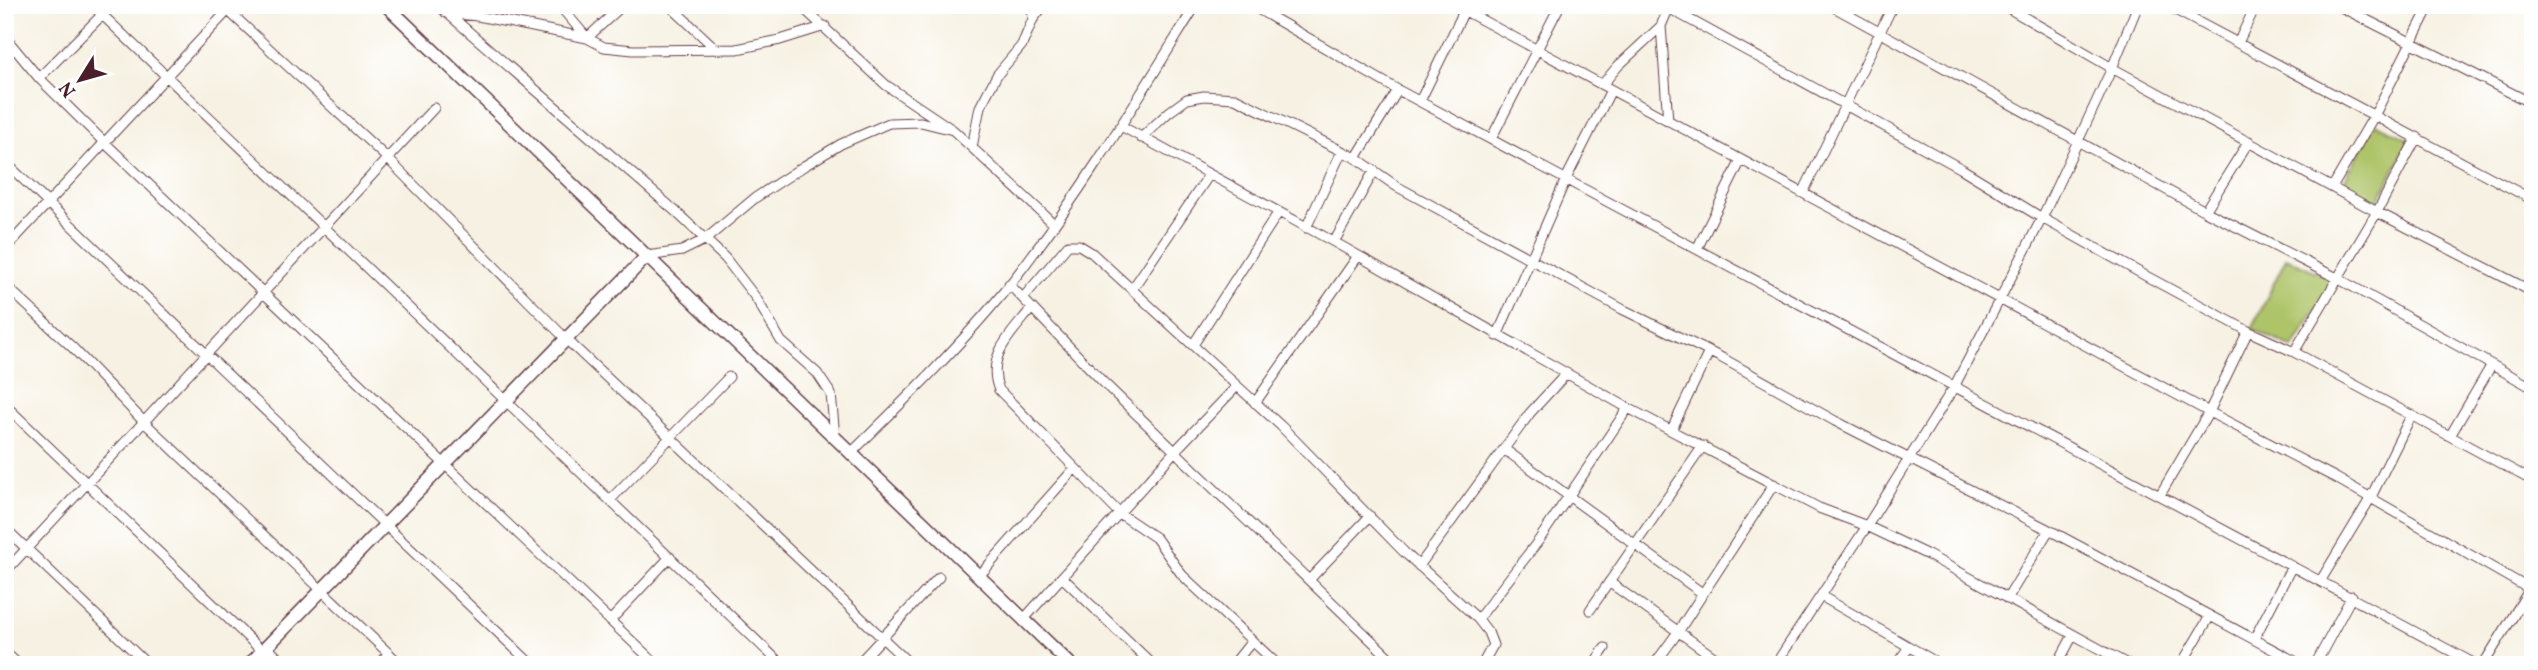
<svg xmlns="http://www.w3.org/2000/svg" width="2538" height="670" font-family="Vollkorn,serif">
<style>
.green{fill:#aec469;stroke:#7c724a;stroke-width:2}
.lines{fill:none;stroke-linecap:round;stroke-linejoin:round}
.street-casing{stroke:#643e46;stroke-width:11}
.secondary-casing{stroke:#643e46;stroke-width:15}
.street{stroke:#fff;stroke-width:9}
.secondary{stroke:#fff;stroke-width:12}
</style>
<rect width="100%" height="100%" fill="#fff"/>
<filter id="ink" filterUnits="userSpaceOnUse"><feTurbulence type="fractalNoise" baseFrequency=".0143" numOctaves="2"/><feDisplacementMap in="SourceGraphic" scale="14" xChannelSelector="R" yChannelSelector="G"/><feConvolveMatrix kernelMatrix="1 2 1 2 8 2 1 2 1" color-interpolation-filters="sRGB"/></filter>
<filter id="wash" filterUnits="userSpaceOnUse"><feTurbulence type="fractalNoise" baseFrequency=".00686" numOctaves="4" result="noise"/><feDisplacementMap in="SourceGraphic" scale="28" xChannelSelector="R" yChannelSelector="G"/><feGaussianBlur stdDeviation="1.57" result="paint"/><feColorMatrix in="noise" values="0 0 0 0 0 0 0 0 0 0 0 0 0 0 0 0 0 1.4 0 .05"/><feComposite in="paint" operator="in"/></filter>
<g filter="url(#wash)">
<rect width="100%" height="100%" fill="#f6f1e2"/>
<path class="green" d="M2375 123 2410 140 2376 205 2342 185Z
M2286 258 2334 280 2293 348 2252 329Z"/>
</g>
<g filter="url(#ink)">
<g class="lines">
<g class="street-casing">
<path id="street" d="M92 5 782 665
M222 5 387 158 566 339 911 665
M438 5 674 210 725 258 756 298 781 341 817 373 831 394 835 437
M559 5 587 38 623 5
M669 5 715 48
M800 5 886 85 953 130 1054 224
M1251 5 1398 90 2477 665
M1454 5 2209 412 2336 478 2533 591
M1663 5 1962 169 2042 218 2146 276 2248 331 2294 352 2533 481
M1830 5 2205 211 2339 279 2533 388
M2003 5 2112 68 2377 212 2533 292
M2166 5 2533 200
M2337 5 2533 104
M2527 5 2533 8
M446 13 478 16 587 38 604 47 633 50 737 49 780 40 825 26
M1033 19 1044 5
M1661 26 1668 121
M5 37 39 78 105 143 657 665
M2238 43 2256 5
M39 78 102 15
M1602 85 1618 66 1661 26 1670 5
M1420 101 1467 5
M1121 126 1334 242 1628 408 1819 508 1867 526 1928 555 2129 665
M1141 138 1169 112 1187 99 1204 96 1235 98 1356 158 1396 186 1622 309 1722 358 1835 421 2049 530 2302 665
M1491 139 1560 5
M972 147 980 107 997 75 1022 45 1033 19 1032 5
M1356 158 1398 90
M5 162 532 665
M2333 186 2374 116 2430 5
M1803 193 1893 5
M2205 211 2249 141
M1306 228 1342 151
M1334 242 1374 171
M5 249 233 5
M1697 249 1741 160
M647 256 682 251 706 239 755 198 804 166 841 144 889 123 921 122 953 130
M1009 284 1104 383 1397 665
M5 285 73 348 144 422 401 665
M1133 288 1209 175
M1023 298 1068 245H1079L1092 253 1281 426 1404 552 1478 619 1488 632 1493 645 1482 665
M1032 308C1012 333 985 356 999 390L1119 513 1156 538 1182 575 1278 665
M1497 336 1566 179 1611 90
M1193 345 1278 213
M2294 352 2377 212 2417 137
M1255 403 1358 256
M5 405 262 651
M1672 429 1709 352
M2450 436 2491 366
M1504 449 1702 593
M851 453C906 399 963 343 1011 283 1080 195 1137 100 1196 5
M2160 495 2209 412 2248 331
M610 500 729 377
M5 528 148 665
M1419 566 1530 413 1566 374
M5 572 434 108
M979 576 1075 468
M1063 578 1153 665
M1309 580 1370 516
M2321 580 2370 499 2411 416
M1609 582 1725 665
M1821 596 1941 665
M2007 599 2049 530
M1590 610 1703 446
M1024 619 1175 451 1237 386
M1478 619 1539 540 1628 408
M610 621 670 557
M2254 639 2292 566
M267 647 285 665
M5 652 19 665
M378 665 389 653
M857 665 939 577
M1233 665 1252 641
M1593 665 1605 648
M1654 665 1678 632 1774 484
M1775 665 1867 526 1954 387 2042 218 2112 68 2138 5
M1896 665 1909 647
M2057 665 2073 635
M2181 665 2210 616
M2315 665 2352 596
M2483 665 2533 584"/>
</g>
<g class="secondary-casing">
<path id="secondary" d="M386 5 1071 665
M249 665 647 256"/>
</g>
<use href="#street" class="street"/>
<use href="#secondary" class="secondary"/>
</g>
</g>
<rect width="2538" height="670" fill="none" stroke="#fff" stroke-width="28"/>
<g transform="translate(80 80) rotate(233)" stroke="#ffffff" stroke-width="5" paint-order="stroke">
<path d="M0-5L12 26L0 18L-12 26Z" fill="#4a1f2b"/>
<text y="-10" font-size="19" font-weight="bold" text-anchor="middle" fill="#4a1f2b">N</text>
</g>
</svg>
